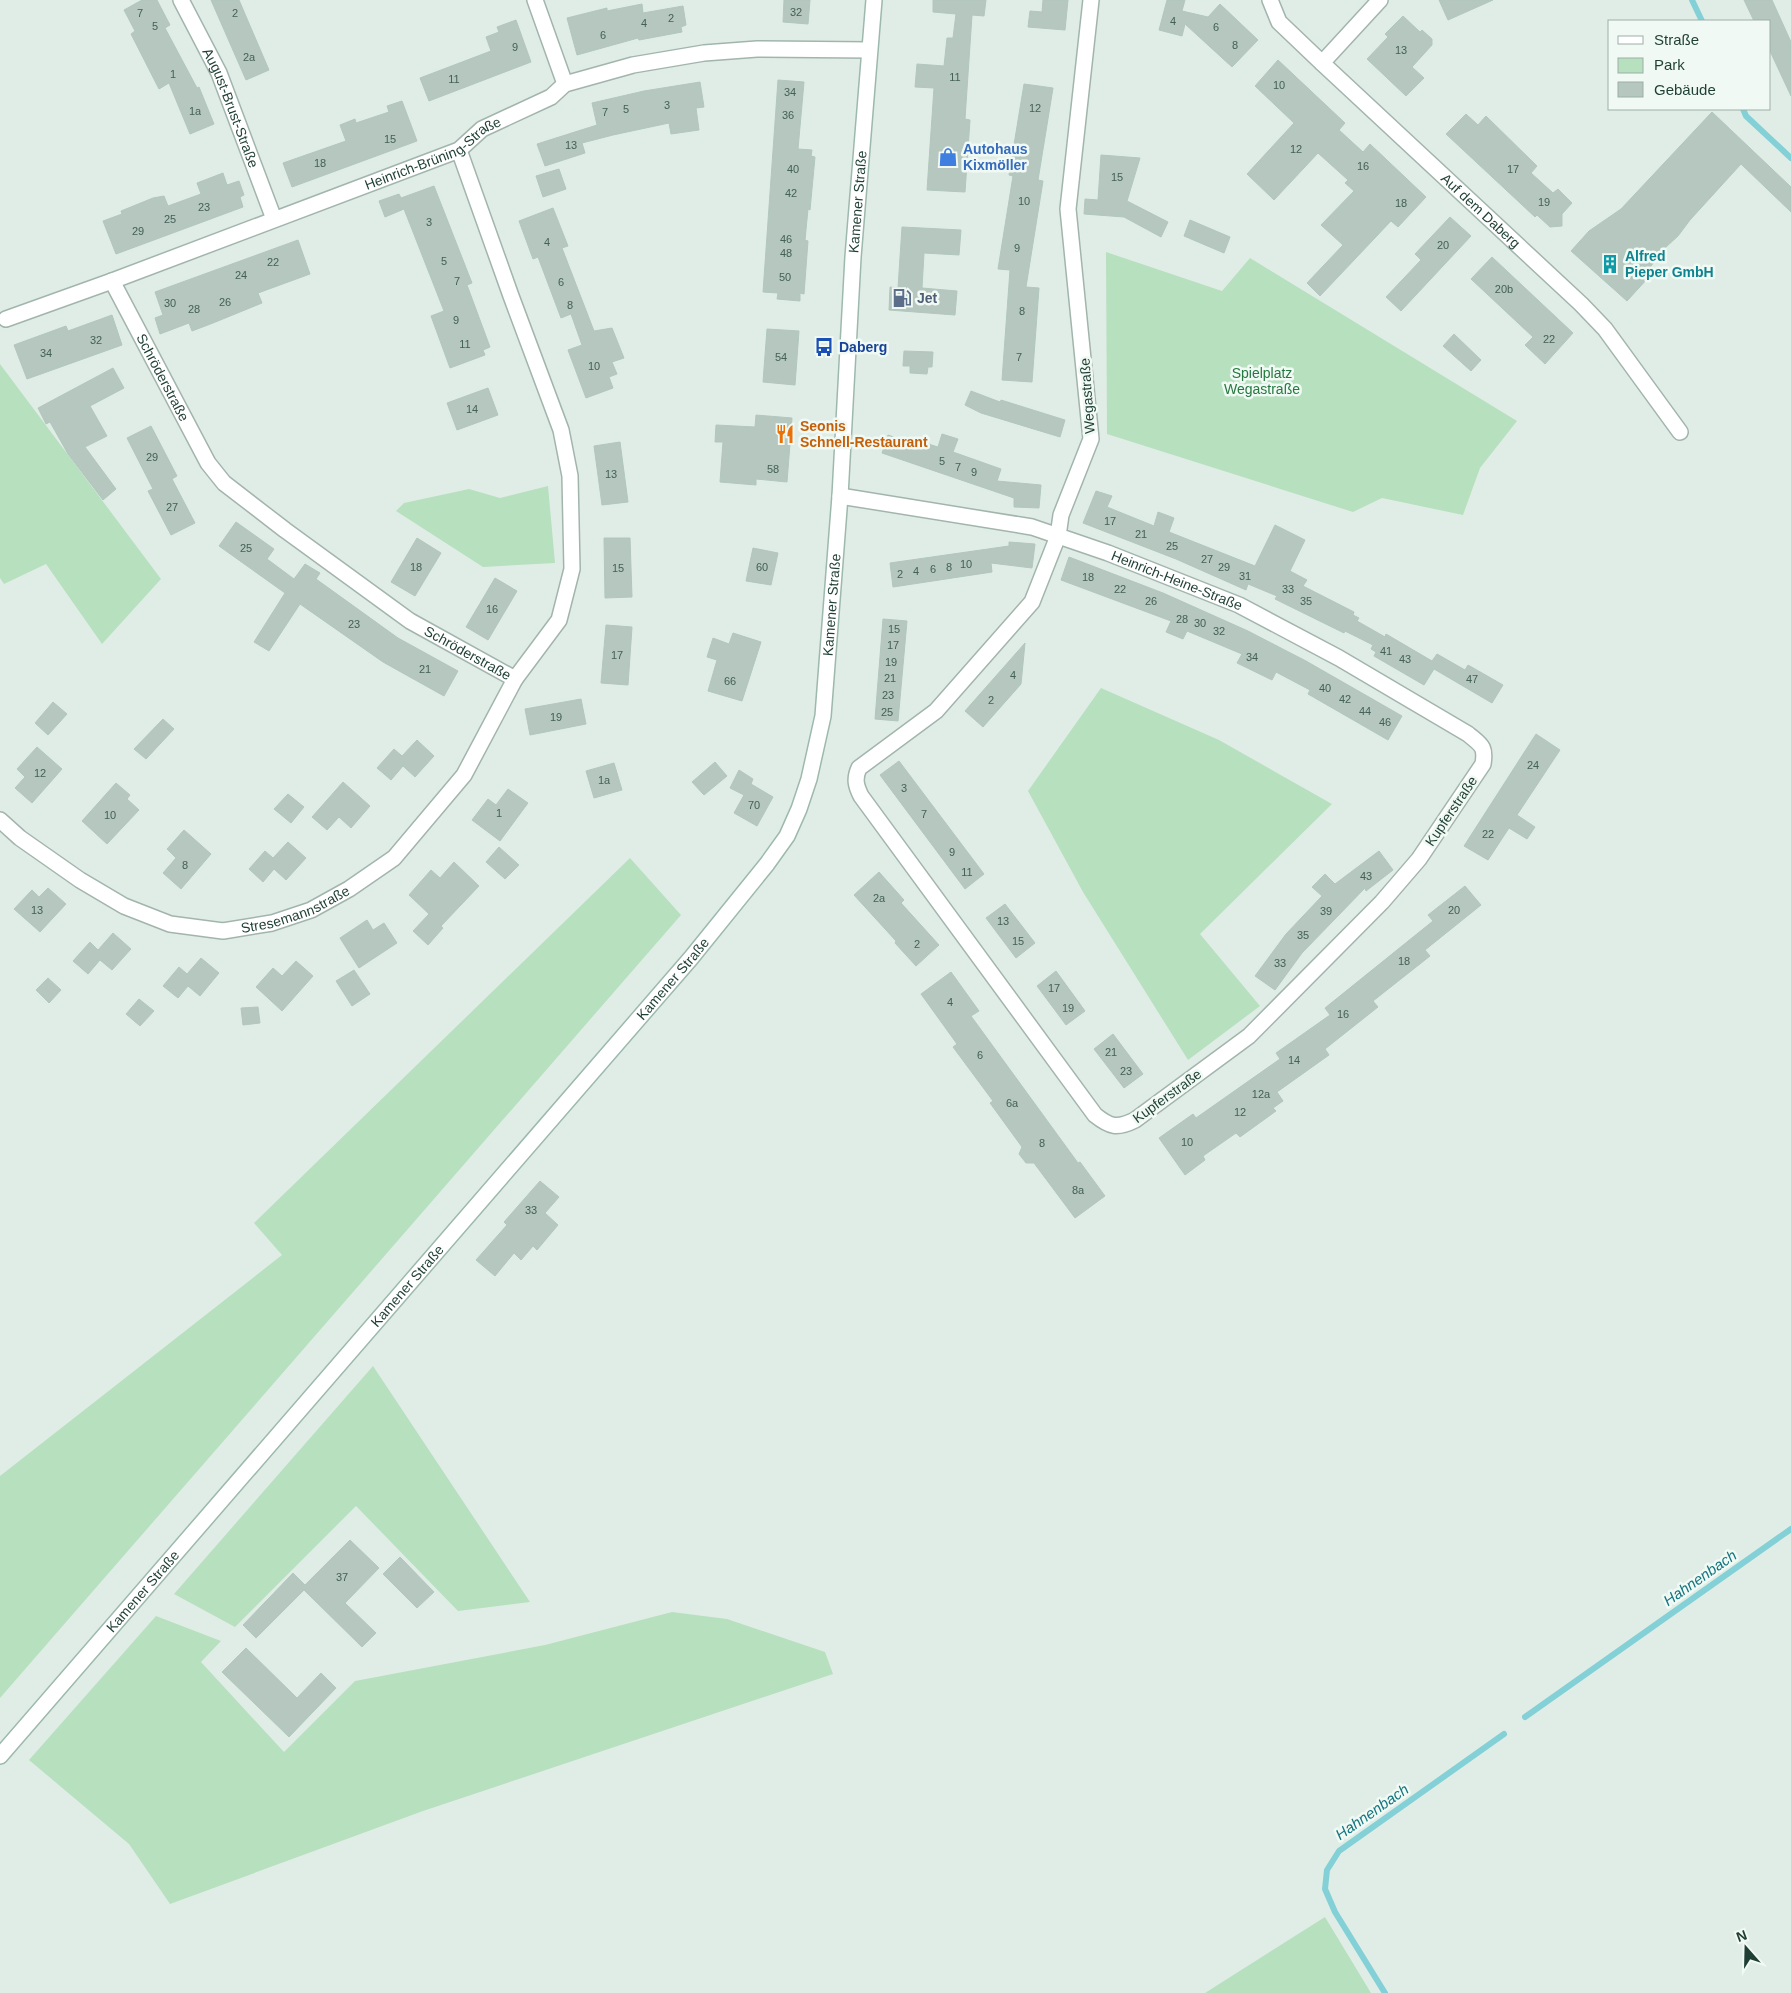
<svg xmlns="http://www.w3.org/2000/svg" width="1791" height="1993" font-family="Helvetica,sans-serif">
<style>
.green{fill:#b7e0bf}
.lines{fill:none;stroke-linecap:round;stroke-linejoin:round}
.stream{stroke:#83d0d7;stroke-width:6}
.building{fill:#b5c7bf;stroke:#b2c7bd}
.minor-casing{stroke:#a2b5ad;stroke-width:18}
.secondary-casing{stroke:#9db9ad;stroke-width:18}
.minor{stroke:#fff;stroke-width:15}
.secondary{stroke:#fff;stroke-width:15}
.labels{text-anchor:middle;stroke-width:5;stroke-linejoin:round;paint-order:stroke}
.number-label{font-size:11px;fill:#446157}
.street-label{font-size:14px;fill:#1f3f34;stroke:#f1f9f4}
.shop-label{font-size:14px;font-weight:bold;fill:#366cbe;stroke:#f1f9f4;text-anchor:start}
.culture-label{font-size:14px;font-weight:bold;fill:#0d838f;stroke:#f1f9f4;text-anchor:start}
.service-label{font-size:14px;font-weight:bold;fill:#4e5e75;stroke:#f1f9f4;text-anchor:start}
.transit-label{font-size:14px;font-weight:bold;fill:#164399;stroke:#f1f9f4;text-anchor:start}
.park-label{font-size:14px;fill:#257940;stroke:#f1f9f4}
.food-label{font-size:14px;font-weight:bold;fill:#c56008;stroke:#f1f9f4;text-anchor:start}
.water-label{font-size:15px;font-style:italic;fill:#147680;stroke:#f1f9f4}
</style>
<rect width="100%" height="100%" fill="#e0ede6"/>
<path class="green" d="M1106 252 1222 291 1250 258 1517 421 1480 468 1463 515 1382 498 1353 512 1107 434Z
M0 364 161 579 102 644 46 564 4 584 0 578Z
M548 486 555 563 483 567 396 511 404 503 469 489 500 498Z
M1101 688 1219 740 1332 804 1200 934 1260 1006 1188 1060 1083 892 1028 791Z
M630 858 681 915 0 1698V1476L282 1255 254 1223Z
M373 1366 530 1602 458 1611 356 1506 235 1627 174 1594Z
M672 1612 727 1619 825 1652 833 1674 423 1811 170 1904 129 1844 29 1760 156 1616 221 1641 201 1662 284 1752 355 1681 545 1645Z
M1325 1917 1371 1993H1205Z"/>
<g class="lines">
<path class="stream" d="M1692 0 1702 21
M1743 109 1746 116 1791 158
M1525 1717 1791 1529
M1385 1993 1335 1912 1325 1889 1327 1870 1339 1851 1504 1734"/>
</g>
<path class="building" d="M142 0H157L170 25 165 28 197 88 199 87 214 124 190 134 169 83 159 89 131 34 135 31 124 10Z
M211 0H239L269 70 246 80Z
M784 0H810L808 24 783 22Z
M933 0H986L984 16 972 15 965 119 970 120 965 192 927 190 934 88 915 87 917 64 944 66 947 38H953L956 14 933 12Z
M1043 0H1068L1065 30 1028 27 1030 11 1042 12Z
M1167 0H1185L1182 11 1208 17 1220 4 1258 40 1232 67 1185 24 1182 36 1159 30Z
M1439 0H1493L1448 20Z
M1744 0H1772L1791 42V96L1770 51V21H1754Z
M642 4 643 13 683 6 686 25 681 27 682 32 639 40 638 38 577 55 567 18 607 8V11Z
M1403 16 1420 32 1422 30 1432 39V45L1412 67 1424 78 1406 96 1367 59 1388 37 1385 34Z
M516 20 531 62 429 101 420 78 491 51 486 37 499 32 497 27Z
M1278 60 1345 123 1339 130 1363 152 1370 144 1426 197 1398 227 1391 221 1320 296 1307 283 1343 245 1321 225 1354 191 1345 183 1348 180 1318 153 1274 200 1247 174 1294 123 1255 86Z
M778 80 804 82 798 149 812 150 811 156 815 157 810 210 808 209 805 240 808 241 804 294 800 293V301L777 299 778 293 763 292Z
M700 82 704 107 696 108 699 130 671 134 669 123 613 135 582 143 585 153 545 166 537 144 597 125 592 103 644 91Z
M1024 84 1053 88 1038 180 1043 181 1026 287 1039 288 1032 382 1002 380 1010 270 998 269 1013 176 1009 175Z
M402 101 417 141 292 187 283 163 346 141 340 125 355 119 356 123 389 112 387 106Z
M1712 112 1791 187V212L1741 164 1690 220 1678 236 1666 247 1644 275 1648 278 1627 301 1571 251 1589 231 1621 209Z
M1466 114 1478 125 1486 116 1537 166 1531 173 1553 193 1558 189 1572 203 1562 214V226L1550 227 1537 215 1535 217 1446 134Z
M1101 155 1140 158 1127 201 1168 222 1161 237 1124 217 1084 214 1085 199 1098 200Z
M559 169 566 189 543 197 536 176Z
M223 173 227 185 239 181 244 195 240 197 243 207 116 254 103 221 122 214 121 211 153 198 164 196 168 206 201 194 197 183Z
M434 186 472 283 467 285 490 347 483 350 485 355 450 368 431 316 444 311 404 209 385 217 379 201 399 194 401 198Z
M553 208 568 246 562 248 594 331 612 328 624 358 612 362 617 374 609 377 613 388 586 398 568 350 582 345 571 314 561 318 538 257 533 259 519 221Z
M1450 217 1471 236 1401 311 1386 297 1421 260 1415 254Z
M1190 220 1230 237 1224 253 1184 236Z
M902 227 961 230 959 255 924 253 922 288 957 291 955 315 889 310 890 287 898 288Z
M298 240 310 274 258 293 262 303 213 323 192 331 189 323 160 334 155 318 163 315 155 292Z
M1492 257 1573 333 1545 364 1525 345 1533 337 1471 279Z
M112 315 122 345 27 379 14 345 66 326 68 331Z
M767 329 799 331 795 385 763 382Z
M1454 334 1481 360 1471 371 1443 346Z
M904 351 933 352 932 367H928L927 374 910 373V366H903Z
M113 368 124 388 90 406 107 436 85 447 116 489 103 500 68 454 50 422 46 424 38 408Z
M488 388 498 415 457 430 447 403Z
M971 391 1000 402 1001 400 1065 420 1060 437 981 413 965 405Z
M756 415 792 418 787 482 756 479V485L720 482 723 442H715L716 425 755 427Z
M151 426 177 476 172 479 195 523 171 535 148 491 153 489 127 438Z
M942 434 958 439 953 452 1001 469 997 481 1041 485 1039 508 1014 507V498L882 453 888 435 905 441 906 437 938 447Z
M620 442 628 502 602 505 594 446Z
M1096 491 1112 496 1107 507 1154 526 1158 512 1174 518 1169 532 1255 566 1275 525 1305 540 1290 571 1307 580 1303 586 1354 612 1353 615 1359 618 1357 621 1385 637 1386 634 1432 661 1437 654 1465 670 1468 665 1503 685 1492 703 1434 669 1424 685 1374 656 1376 652 1371 649 1373 645 1345 631 1344 633 1275 599 1277 596 1248 584 1246 590 1176 559 1083 523Z
M236 522 274 549 267 559 294 579 305 564 320 573 316 579 398 638 458 671 444 696 383 662 300 604 269 651 254 642 285 593 219 546Z
M417 538 441 553 415 596 391 582Z
M604 538H630L632 597 605 598Z
M1009 542 1035 544 1032 568 991 563 992 572 893 587 890 563 1009 546Z
M753 548 778 553 771 585 746 581Z
M1069 557 1163 593 1248 631 1306 661 1402 716 1388 740 1308 694 1310 690 1276 672 1272 680 1237 663 1242 654 1187 631 1183 639 1166 632 1171 621 1061 580Z
M495 578 517 591 488 640 466 627Z
M883 619 907 621 898 721 875 719Z
M606 625 632 627 628 685 601 683Z
M733 633 761 642 742 701 708 691 717 660 707 657 713 638 729 644Z
M1025 643 1021 684 983 727 965 711Z
M581 699 586 724 530 735 525 709Z
M53 702 67 714 48 735 35 723Z
M163 719 174 729 146 759 134 749Z
M1536 734 1560 750 1517 815 1535 827 1527 839 1509 828 1488 860 1464 846Z
M417 740 434 756 415 777 403 766 391 780 377 768 394 749 402 756Z
M37 747 62 769 32 803 15 788 25 777 17 769Z
M899 761 984 874 965 889 880 775Z
M715 762 727 776 704 795 692 782Z
M614 763 622 790 594 798 586 771Z
M739 770 753 779 751 784 773 797 757 826 734 813 744 795 730 788Z
M343 782 370 806 351 828 339 817 327 830 312 817Z
M116 783 130 795 127 799 139 810 107 844 82 821Z
M508 789 528 803 500 841 472 820 488 799 496 805Z
M288 794 304 807 291 823 274 809Z
M184 830 211 854 181 889 163 873 176 858 167 849Z
M288 842 306 858 286 880 274 869 263 882 249 869 265 851 273 858Z
M499 847 519 865 505 879 486 862Z
M1379 851 1393 870 1366 891 1365 888 1302 953 1275 990 1255 976 1286 934 1322 896 1312 887 1325 874 1335 884Z
M454 862 479 886 441 926 443 928 428 945 413 931 429 914 409 895 431 870 440 878Z
M879 872 904 900 901 903 939 945 916 966 895 943 896 941 854 895Z
M1465 886 1481 905 1425 950 1430 956 1373 1001 1378 1007 1325 1049 1329 1055 1277 1092 1283 1101 1273 1108 1276 1111 1240 1137 1236 1133 1203 1156 1205 1160 1185 1175 1159 1138 1193 1114 1196 1118 1280 1059 1276 1053 1330 1015 1325 1008 1433 921 1428 915Z
M48 888 66 904 40 932 14 909 32 890 39 897Z
M1005 904 1035 943 1016 958 986 918Z
M367 920 373 930 384 923 397 943 359 968 340 938Z
M113 933 131 949 112 970 100 960 88 974 73 961 90 942 98 950Z
M201 958 219 973 200 996 188 986 178 998 163 986 179 967 187 974Z
M296 961 313 976 282 1011 256 987 273 968 282 976Z
M354 970 370 994 352 1006 336 981Z
M1056 971 1085 1011 1066 1025 1037 986Z
M951 972 979 1011 971 1016 1078 1163 1080 1162 1105 1196 1075 1218 1034 1163H1026L1019 1154 1022 1147 990 1103 993 1101 953 1047 957 1044 921 994Z
M48 978 61 990 49 1003 36 990Z
M139 999 154 1011 140 1026 126 1014Z
M258 1007 260 1023 243 1025 241 1008Z
M1113 1034 1143 1074 1124 1088 1094 1049Z
M540 1181 559 1197 545 1213 558 1225 537 1250 533 1246 521 1260 514 1253 495 1276 476 1260 507 1225 504 1222Z
M350 1540 379 1568 345 1603 376 1633 362 1647 304 1590 256 1638 243 1625 293 1573 305 1585Z
M400 1557 434 1592 417 1608 383 1574Z
M246 1648 297 1698 321 1673 336 1688 289 1737 222 1672Z"/>
<g class="lines">
<g class="minor-casing">
<g id="minor">
<path id="s1" d="M181 0 219 73 274 219"/>
<path d="M535 0 565 84"/>
<path id="s2" d="M1270 0 1279 22 1322 63 1581 304 1605 329 1680 432"/>
<path d="M1322 63 1380 0"/>
<path id="s3" d="M112 281 208 463 224 483 285 530 410 621 515 679 559 620 572 569 570 476 561 430 511 296 459 150"/>
<path id="s4" d="M6 319 112 281 459 150 482 129 551 97 565 84 633 65 704 53 757 49 869 50"/>
<path id="s5" d="M840 496 1032 527 1108 553 1239 605 1339 658 1468 734C1481 745 1486 746 1483 764L1419 859 1382 902 1249 1036 1135 1120C1117 1129 1110 1127 1095 1115L861 796C856 786 854 779 859 768L936 711 1032 602 1058 536 1061 515 1091 439 1068 209 1091 0"/>
<path id="s6" d="M0 820 20 838 80 880 124 906 170 924 223 931 272 923 311 910 349 889 394 858 464 775 515 679"/>
</g>
</g>
<g class="secondary-casing">
<g id="secondary">
<path id="s7" d="M0 1756 691 958 767 864 787 836 799 809 809 779 823 716 840 496 853 257 874 0"/>
</g>
</g>
<use href="#minor" class="minor"/>
<use href="#secondary" class="secondary"/>
</g>
<defs>
<g id="shop-bare" transform="scale(1.5)"><path d="M-5-2.5h2.3a2.7 3.5 0 0 1 5.4 0H5L5.5 6h-11ZM-1.5-2.5h3a1.5 2.3 0 0 0-3 0Z" fill="#3f7fe0" stroke="#f1f9f4" stroke-width="2.5" paint-order="stroke"/></g>
<g id="building-bare" transform="scale(1.5)"><path d="M-4-6H4V6H1V3H-1V6H-4ZM-2.5-4.3h1.7v1.8h-1.7ZM.8-4.3h1.7v1.8H.8ZM-2.5-1h1.7V.8h-1.7ZM.8-1h1.7V.8H.8Z" fill="#0f9aa8" stroke="#f1f9f4" stroke-width="2.5" paint-order="stroke"/></g>
<g id="fuel-bare" transform="scale(1.5)"><path d="M-5.5-6h7V0h2V4h1.3V-2.5L3-4.5l.8-.8L6-3V5H2.5V1h-1V6h-7ZM-4.2-4.7v3.2H.2V-4.7Z" fill="#5c6f8a" stroke="#f1f9f4" stroke-width="2.5" paint-order="stroke"/></g>
<g id="bus-bare" transform="scale(1.5)"><path d="M-5-6H5V4H4V6H2V4H-2V6H-4V4H-5ZM-3.5-4V0h7V-4ZM-3.5 1.2v1.5H-2V1.2ZM2 1.2v1.5H3.5V1.2Z" fill="#1a4fb4" stroke="#f1f9f4" stroke-width="2.5" paint-order="stroke"/></g>
<g id="restaurant-bare" transform="scale(1.5)"><path d="M-5-6h1v4h1v-4h1v4h1v-4h1v5L-1.5 .5V6h-2V.5L-5-1ZM5-6V6H3V1.5H1.5Q1.5-4 5-6Z" fill="#e8710a" stroke="#f1f9f4" stroke-width="2.5" paint-order="stroke"/></g>
</defs>
<g fill-rule="evenodd">
<use href="#shop-bare" x="948" y="157"/>
<use href="#building-bare" x="1610" y="264"/>
<use href="#fuel-bare" x="902" y="298"/>
<use href="#bus-bare" x="824" y="347"/>
<use href="#restaurant-bare" x="785" y="434"/>
</g>
<g class="labels">
<g class="number-label">
<text x="796" y="16">32</text>
<text x="140" y="17">7</text>
<text x="235" y="17">2</text>
<text x="671" y="22">2</text>
<text x="1173" y="25">4</text>
<text x="644" y="27">4</text>
<text x="155" y="30">5</text>
<text x="1216" y="31">6</text>
<text x="603" y="39">6</text>
<text x="1235" y="49">8</text>
<text x="515" y="51">9</text>
<text x="1401" y="54">13</text>
<text x="249" y="61">2a</text>
<text x="173" y="78">1</text>
<text x="955" y="81">11</text>
<text x="454" y="83">11</text>
<text x="1279" y="89">10</text>
<text x="790" y="96">34</text>
<text x="667" y="109">3</text>
<text x="1035" y="112">12</text>
<text x="626" y="113">5</text>
<text x="195" y="115">1a</text>
<text x="605" y="116">7</text>
<text x="788" y="119">36</text>
<text x="390" y="143">15</text>
<text x="571" y="149">13</text>
<text x="1296" y="153">12</text>
<text x="320" y="167">18</text>
<text x="1363" y="170">16</text>
<text x="793" y="173">40</text>
<text x="1513" y="173">17</text>
<text x="1117" y="181">15</text>
<text x="791" y="197">42</text>
<text x="1024" y="205">10</text>
<text x="1544" y="206">19</text>
<text x="1401" y="207">18</text>
<text x="204" y="211">23</text>
<text x="170" y="223">25</text>
<text x="429" y="226">3</text>
<text x="138" y="235">29</text>
<text x="786" y="243">46</text>
<text x="547" y="246">4</text>
<text x="1443" y="249">20</text>
<text x="1017" y="252">9</text>
<text x="786" y="257">48</text>
<text x="444" y="265">5</text>
<text x="273" y="266">22</text>
<text x="241" y="279">24</text>
<text x="785" y="281">50</text>
<text x="457" y="285">7</text>
<text x="561" y="286">6</text>
<text x="1504" y="293">20b</text>
<text x="225" y="306">26</text>
<text x="170" y="307">30</text>
<text x="570" y="309">8</text>
<text x="194" y="313">28</text>
<text x="1022" y="315">8</text>
<text x="456" y="324">9</text>
<text x="1549" y="343">22</text>
<text x="96" y="344">32</text>
<text x="465" y="348">11</text>
<text x="46" y="357">34</text>
<text x="781" y="361">54</text>
<text x="1019" y="361">7</text>
<text x="594" y="370">10</text>
<text x="472" y="413">14</text>
<text x="152" y="461">29</text>
<text x="942" y="465">5</text>
<text x="958" y="471">7</text>
<text x="773" y="473">58</text>
<text x="974" y="476">9</text>
<text x="611" y="478">13</text>
<text x="172" y="511">27</text>
<text x="1110" y="525">17</text>
<text x="1141" y="538">21</text>
<text x="1172" y="550">25</text>
<text x="246" y="552">25</text>
<text x="1207" y="563">27</text>
<text x="966" y="568">10</text>
<text x="416" y="571">18</text>
<text x="762" y="571">60</text>
<text x="949" y="571">8</text>
<text x="1224" y="571">29</text>
<text x="618" y="572">15</text>
<text x="933" y="573">6</text>
<text x="916" y="575">4</text>
<text x="900" y="578">2</text>
<text x="1245" y="580">31</text>
<text x="1088" y="581">18</text>
<text x="1120" y="593">22</text>
<text x="1288" y="593">33</text>
<text x="1151" y="605">26</text>
<text x="1306" y="605">35</text>
<text x="492" y="613">16</text>
<text x="1182" y="623">28</text>
<text x="1200" y="627">30</text>
<text x="354" y="628">23</text>
<text x="894" y="633">15</text>
<text x="1219" y="635">32</text>
<text x="893" y="649">17</text>
<text x="1386" y="655">41</text>
<text x="617" y="659">17</text>
<text x="1252" y="661">34</text>
<text x="1405" y="663">43</text>
<text x="891" y="666">19</text>
<text x="425" y="673">21</text>
<text x="1013" y="679">4</text>
<text x="890" y="682">21</text>
<text x="1472" y="683">47</text>
<text x="730" y="685">66</text>
<text x="1325" y="692">40</text>
<text x="888" y="699">23</text>
<text x="1345" y="703">42</text>
<text x="991" y="704">2</text>
<text x="1365" y="715">44</text>
<text x="887" y="716">25</text>
<text x="556" y="721">19</text>
<text x="1385" y="726">46</text>
<text x="1533" y="769">24</text>
<text x="40" y="777">12</text>
<text x="604" y="784">1a</text>
<text x="904" y="792">3</text>
<text x="754" y="809">70</text>
<text x="499" y="817">1</text>
<text x="924" y="818">7</text>
<text x="110" y="819">10</text>
<text x="1488" y="838">22</text>
<text x="952" y="856">9</text>
<text x="185" y="869">8</text>
<text x="967" y="876">11</text>
<text x="1366" y="880">43</text>
<text x="879" y="902">2a</text>
<text x="37" y="914">13</text>
<text x="1454" y="914">20</text>
<text x="1326" y="915">39</text>
<text x="1003" y="925">13</text>
<text x="1303" y="939">35</text>
<text x="1018" y="945">15</text>
<text x="917" y="948">2</text>
<text x="1404" y="965">18</text>
<text x="1280" y="967">33</text>
<text x="1054" y="992">17</text>
<text x="950" y="1006">4</text>
<text x="1068" y="1012">19</text>
<text x="1343" y="1018">16</text>
<text x="1111" y="1056">21</text>
<text x="980" y="1059">6</text>
<text x="1294" y="1064">14</text>
<text x="1126" y="1075">23</text>
<text x="1261" y="1098">12a</text>
<text x="1012" y="1107">6a</text>
<text x="1240" y="1116">12</text>
<text x="1187" y="1146">10</text>
<text x="1042" y="1147">8</text>
<text x="1078" y="1194">8a</text>
<text x="531" y="1214">33</text>
<text x="342" y="1581">37</text>
</g>
<g class="street-label">
<text dy="5" stroke="none"><textPath href="#s1" startOffset="119">August-Brust-Straße</textPath></text>
<text dy="5" stroke="none"><textPath href="#s4" startOffset="459">Heinrich-Brüning-Straße</textPath></text>
<text dy="5" stroke="none"><textPath href="#s7" startOffset="1852">Kamener Straße</textPath></text>
<text dy="5" stroke="none"><textPath href="#s2" startOffset="300">Auf dem Daberg</textPath></text>
<text dy="5" stroke="none"><textPath href="#s3" startOffset="109">Schröderstraße</textPath></text>
<text transform="translate(1087 396) rotate(-94)" y="5">Wegastraße</text>
<text dy="5" stroke="none"><textPath href="#s5" startOffset="349">Heinrich-Heine-Straße</textPath></text>
<text dy="5" stroke="none"><textPath href="#s7" startOffset="1448">Kamener Straße</textPath></text>
<text dy="5" stroke="none"><textPath href="#s3" startOffset="529">Schröderstraße</textPath></text>
<text transform="translate(1451 811) rotate(-56)" y="5">Kupferstraße</text>
<text dy="5" stroke="none"><textPath href="#s6" startOffset="330">Stresemannstraße</textPath></text>
<text dy="5" stroke="none"><textPath href="#s7" startOffset="1028">Kamener Straße</textPath></text>
<text transform="translate(1167 1096) rotate(-36)" y="5">Kupferstraße</text>
<text dy="5" stroke="none"><textPath href="#s7" startOffset="622">Kamener Straße</textPath></text>
<text dy="5" stroke="none"><textPath href="#s7" startOffset="218">Kamener Straße</textPath></text>
</g>
<g class="shop-label">
<text x="963" y="154">Autohaus<tspan x="963" dy="16">Kixmöller</tspan></text>
</g>
<g class="culture-label">
<text x="1625" y="261">Alfred<tspan x="1625" dy="16">Pieper GmbH</tspan></text>
</g>
<g class="service-label">
<text x="917" y="303">Jet</text>
</g>
<g class="transit-label">
<text x="839" y="352">Daberg</text>
</g>
<g class="park-label">
<text x="1262" y="378">Spielplatz<tspan x="1262" dy="16">Wegastraße</tspan></text>
</g>
<g class="food-label">
<text x="800" y="431">Seonis<tspan x="800" dy="16">Schnell-Restaurant</tspan></text>
</g>
<g class="water-label">
<text transform="translate(1700 1578) rotate(-35)" y="5">Hahnenbach</text>
<text transform="translate(1372 1812) rotate(-35)" y="5">Hahnenbach</text>
</g>
</g>
<rect x="1608" y="20" width="162" height="90" fill="#f1f9f4" stroke="#9dafa7"/>
<rect x="1618" y="36" width="25" height="8" fill="#ffffff" stroke="#9dafa7"/>
<text x="1654" y="45" font-size="15" fill="#1f3f34">Straße</text>
<rect x="1618" y="58" width="25" height="15" fill="#b7e0bf" stroke="#9dafa7"/>
<text x="1654" y="70" font-size="15" fill="#1f3f34">Park</text>
<rect x="1618" y="82" width="25" height="15" fill="#b5c7bf" stroke="#9dafa7"/>
<text x="1654" y="95" font-size="15" fill="#1f3f34">Gebäude</text>
<g transform="translate(1746 1948) rotate(340)" stroke="#f1f9f4" stroke-width="4" paint-order="stroke">
<path d="M0-4L9 19L0 12L-9 19Z" fill="#1f3f34"/>
<text y="-8" font-size="14" font-weight="bold" text-anchor="middle" fill="#1f3f34">N</text>
</g>
</svg>
